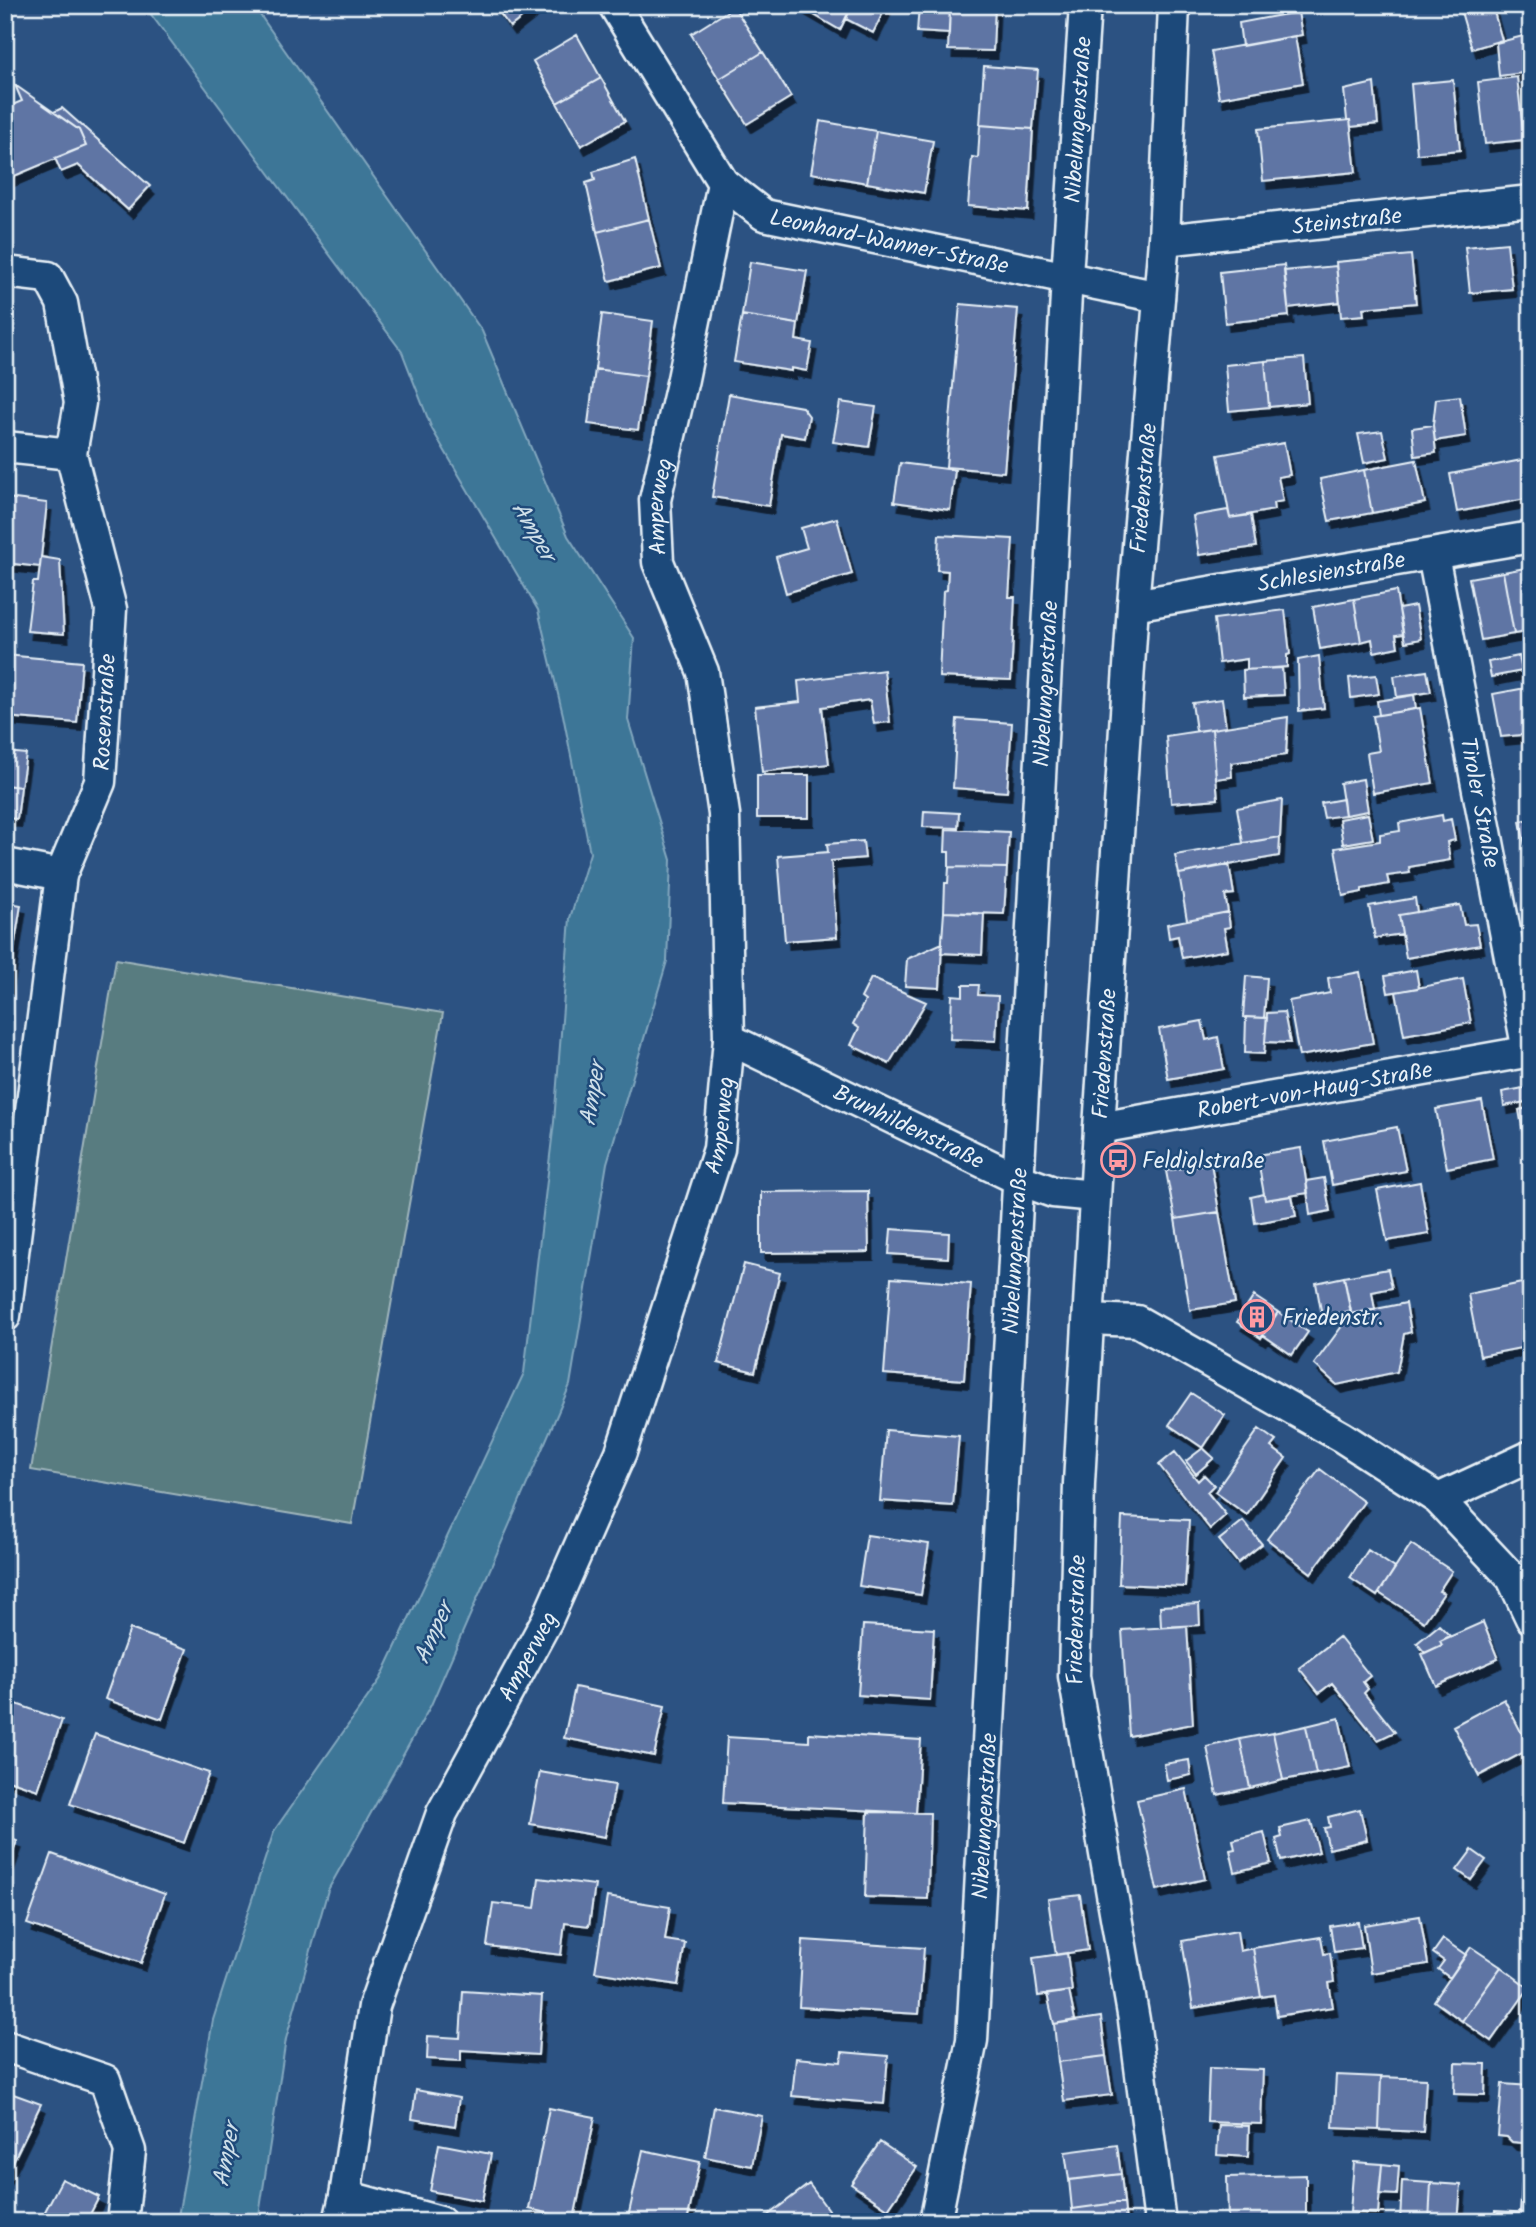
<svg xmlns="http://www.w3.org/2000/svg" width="1536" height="2227" font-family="Kalam,sans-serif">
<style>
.green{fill:#587b80;stroke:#a0b6bc;stroke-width:2}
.water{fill:#3e7697;stroke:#82a7be;stroke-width:2}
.building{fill:#5f74a4;stroke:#e8f1f8;stroke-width:2;filter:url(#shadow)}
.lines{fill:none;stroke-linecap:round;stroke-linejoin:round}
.street-casing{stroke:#e8f1f8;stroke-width:35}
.street{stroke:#1f4a7a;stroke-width:30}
.labels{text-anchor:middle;stroke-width:5;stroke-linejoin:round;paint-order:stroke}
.street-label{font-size:23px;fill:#e8f1f8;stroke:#1f4a7a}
.poi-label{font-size:23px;fill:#e8f1f8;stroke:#1f4a7a;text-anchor:start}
.water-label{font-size:24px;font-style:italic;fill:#cedfe9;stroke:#1f4a7a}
</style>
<defs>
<filter id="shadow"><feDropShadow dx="4.5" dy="8" stdDeviation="0" flood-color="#0009"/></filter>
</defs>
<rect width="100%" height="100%" fill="#2c5282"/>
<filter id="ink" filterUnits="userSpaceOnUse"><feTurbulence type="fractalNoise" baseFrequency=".0143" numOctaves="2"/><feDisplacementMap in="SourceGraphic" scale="14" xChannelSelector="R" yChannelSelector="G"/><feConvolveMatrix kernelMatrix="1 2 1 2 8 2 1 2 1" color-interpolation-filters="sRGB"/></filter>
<g filter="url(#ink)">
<path class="green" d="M116 959 443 1013 352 1524 31 1470Z"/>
<path class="water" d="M144 5H253L482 331 568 536 634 638 628 720 671 860 667 961 607 1163 570 1385 431 1705 328 1890 286 2039 258 2222H177L213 2020 274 1831 381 1678 524 1373 554 1122 570 918 590 853 563 715 538 610 432 429 402 352Z"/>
<path class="building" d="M494 5H538L510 27Z
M797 5H852L840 30Z
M852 5H887L873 33 846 19Z
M919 5H950L949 34 917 32Z
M950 5H995L993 51 948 50Z
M1459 5H1492L1502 40 1472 49Z
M734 7 763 52 719 79 691 34Z
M1298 12 1302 35 1242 46 1239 23Z
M577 35 601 78 557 103 533 61Z
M1527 35 1531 72 1499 76 1496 43Z
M1295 36 1303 83 1219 98 1211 51Z
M763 52 791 97 747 124 719 79Z
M984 66 1038 70 1033 129 980 125Z
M1517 77 1524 140 1485 144 1478 82Z
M601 78 625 121 581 146 557 103Z
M1453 80 1460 150 1417 154 1411 84Z
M1374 83 1378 124 1351 127 1350 120H1347L1344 90Z
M15 85 79 130 86 146 5 180V108L22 101Z
M62 108 150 186 128 210 78 165 61 172 55 158 86 146 79 130 54 112Z
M1350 120 1356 172 1263 181 1258 129Z
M820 121 876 131 867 183 811 173Z
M980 125 1033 129 1028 211 968 206 972 157 978 158Z
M876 131 933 141 924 193 867 183Z
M635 159 649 219 597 232 586 183 595 180 593 172Z
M649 219 661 268 609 281 597 232Z
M1507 243 1512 289 1470 293 1465 247Z
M1411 255 1416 303 1363 308 1364 315 1341 317 1336 262Z
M750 262 807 271 798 324 742 315Z
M1284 265 1289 316 1225 323 1220 272Z
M1336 266 1340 302 1288 308 1284 271Z
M960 304 1018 309 1004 472 946 467Z
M602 314 653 321 646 376 595 369Z
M742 315 798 324 796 340 812 343 807 371 791 368V371L734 362Z
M1304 358 1308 403 1269 407 1265 361Z
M1265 361 1269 407 1229 411 1225 365Z
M595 369 646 376 638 430 588 424Z
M729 394 802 407 809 416 805 438 781 434 769 506 712 497Z
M1460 396 1466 436 1435 441 1433 425 1436 399Z
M840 402 876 407 869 447 833 442Z
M1433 425 1436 453 1415 456 1412 428Z
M1382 431 1388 458 1364 463 1358 434Z
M1284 443 1290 475 1278 477 1283 501 1273 503 1274 510 1230 518 1218 455Z
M1527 459 1531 479V498L1457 512 1450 474Z
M1416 460 1425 503 1372 513 1364 470Z
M900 463 955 470 950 510 894 502Z
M1364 470 1372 513 1329 521 1320 479Z
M7 498 47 503 40 567 5 563Z
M1228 510 1230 518 1251 515 1256 547 1199 555 1193 516Z
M837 518 852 574 786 593 776 557 807 548 801 528Z
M939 535 1013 539 1009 597H1015L1011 680 939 677 943 591 947 590 948 571 937 570Z
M41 557 60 560 64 634 27 631 33 582H38Z
M1531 567V631L1514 634 1503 572Z
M1503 572 1514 634 1481 640 1469 578Z
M1396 591 1403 634 1396 635 1398 647 1374 652 1372 639 1361 642 1354 599Z
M1354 599 1361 642 1320 649 1313 607Z
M1415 606 1421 639 1405 642 1399 609Z
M1285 610 1290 654 1287 655V667L1247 670V659L1219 663 1214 619Z
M5 655 82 662 77 723 5 717Z
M1319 656 1324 708 1299 711 1298 660Z
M1519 656 1522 671 1491 677 1488 662Z
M1282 668 1284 695 1244 697 1243 670Z
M884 670 890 722 874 724 870 700 822 707 829 764 762 772 755 707 800 702 798 681Z
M1427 671 1431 692 1397 697 1394 676Z
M1376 675 1379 694 1351 698 1349 678Z
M1531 687V734L1501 737 1493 694Z
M1414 695 1416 709 1379 715 1377 701Z
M1222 699 1226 727 1196 731 1192 703Z
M1420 708 1433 783 1373 793 1367 753 1379 751 1373 716Z
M1288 717 1286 755 1231 763 1232 777 1216 779 1212 729Z
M957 719 1012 723 1007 792 953 788Z
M1212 729 1218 799 1171 803 1166 736Z
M5 752 26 754 21 787 5 785Z
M757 775H809V818H757Z
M1363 779 1368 811 1345 815 1340 783Z
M5 785 21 787 17 819 5 818Z
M1343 799 1345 815 1324 818 1321 803Z
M1282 800 1280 837 1243 843 1237 808Z
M924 811 959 813 958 828 923 827Z
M1368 814 1373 839 1343 844 1339 819Z
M1442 815 1443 821 1451 819 1455 840 1447 842 1450 860 1409 867 1410 873 1387 876 1389 884 1362 889V892L1343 896 1335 848 1380 841V834L1400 831 1399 823Z
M1531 819V865H1529L1520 821Z
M946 829 1009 832 1007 868 949 867V852H945Z
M1280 837 1279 856 1179 874 1175 855Z
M863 841 865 858 831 861 837 937 785 941 778 856 828 852 827 844Z
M1229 864 1234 894 1225 895 1228 912 1187 920 1179 874Z
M949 867 1007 868 1004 914 944 912 945 883H948Z
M1415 898 1417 912 1399 915 1402 934 1375 938 1369 906Z
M5 902 21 905 8 986H5Z
M1460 905 1464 925 1476 924 1480 945 1406 958 1399 915Z
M944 912 984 914 982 955 941 953Z
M1228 912 1230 927 1224 928 1228 950 1182 958 1178 936 1169 938 1167 924Z
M942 943 940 988 905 986 907 959Z
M1416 970 1419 988 1388 993 1385 976Z
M1360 972 1373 1043 1299 1056 1289 1001 1330 993 1328 978Z
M1246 976 1267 978 1264 1018 1243 1017Z
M871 978 926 1002 889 1064 851 1045 859 1028 853 1024 865 1001 861 998Z
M1463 979 1471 1023 1404 1035 1396 992Z
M963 985H979L978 995 998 996 996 1041 950 1039 952 995 963 996Z
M1284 1012 1290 1043 1265 1042 1267 1013Z
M1246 1017 1267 1018 1264 1054 1245 1053Z
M1202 1021 1206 1040 1218 1037 1224 1069 1168 1079 1159 1029Z
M1529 1087 1531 1101 1504 1106 1502 1092Z
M1482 1101 1493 1159 1447 1168 1436 1109Z
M1531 1107V1178L1519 1110Z
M1397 1127 1406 1171 1332 1185 1324 1141Z
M1301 1148 1308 1193 1265 1200 1257 1155Z
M1211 1163 1219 1212 1175 1219 1166 1171Z
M1324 1178 1330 1211 1310 1215 1306 1181Z
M1420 1182 1429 1234 1387 1241 1377 1190Z
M868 1191 869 1252 761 1253V1192Z
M1264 1194 1265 1200 1292 1196 1296 1216 1255 1223 1251 1197Z
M1219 1212 1235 1303 1190 1310 1175 1219Z
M891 1229 949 1233 948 1258 889 1254Z
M744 1264 780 1273 755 1372 718 1363Z
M1388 1269 1392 1288 1372 1292 1375 1310 1351 1314 1344 1277Z
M1344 1277 1351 1311 1322 1316 1316 1283Z
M891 1278 971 1284 964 1380 884 1374Z
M1531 1282V1327L1522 1283Z
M1522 1283 1531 1327V1346L1480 1356 1468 1294Z
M1254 1296 1278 1312 1261 1338 1237 1322Z
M1406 1303 1411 1332 1404 1334 1397 1372 1337 1385 1314 1364 1351 1314Z
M1278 1312 1308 1332 1292 1355 1263 1335Z
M1191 1393 1225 1415 1203 1448 1169 1425Z
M1259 1429 1276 1441 1271 1447 1286 1458 1247 1515 1215 1492Z
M886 1430 959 1436 953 1506 880 1501Z
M1203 1448 1214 1458 1196 1474 1186 1461Z
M1175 1452 1198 1481 1204 1475 1214 1485 1207 1492 1226 1515 1210 1529 1159 1465Z
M1320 1469 1364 1502 1311 1573 1267 1539Z
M1122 1517 1189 1520 1185 1587 1119 1584Z
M1243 1521 1262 1544 1238 1563 1219 1540Z
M867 1535 929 1544 921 1595 859 1586Z
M1411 1544 1452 1571 1439 1591 1444 1593 1424 1622 1379 1593Z
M1368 1550 1395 1568 1377 1596 1350 1578Z
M1199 1604 1200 1625 1161 1627 1160 1606Z
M1483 1622 1498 1659 1436 1686 1422 1654 1442 1645 1440 1641Z
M863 1625 934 1629 930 1700 858 1695Z
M1439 1625 1450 1636 1440 1641 1442 1645 1425 1653 1417 1643Z
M1187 1626 1193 1724 1129 1736 1122 1630Z
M130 1629 187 1649 162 1719 105 1699Z
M1339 1637 1370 1676 1363 1682 1368 1689 1364 1693 1395 1732 1378 1740 1332 1683 1319 1693 1299 1668Z
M575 1687 665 1706 654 1756 564 1738Z
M1504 1699 1530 1749 1479 1776 1453 1726Z
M5 1700 62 1720 38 1790 5 1779Z
M1339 1718 1350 1767 1316 1774 1306 1726Z
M1306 1726 1316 1774 1283 1780 1273 1733Z
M809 1733 921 1740 916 1813 723 1803 727 1737 809 1742Z
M1273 1733 1283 1780 1250 1788 1240 1739Z
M95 1734 209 1773 184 1843 70 1804Z
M1240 1739 1250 1788 1217 1795 1207 1747Z
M1189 1760 1191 1775 1167 1780 1164 1764Z
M540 1772 615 1785 605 1837 530 1824Z
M1186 1789 1205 1879 1157 1890 1137 1800Z
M1360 1809 1367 1840 1329 1849 1324 1828 1330 1827 1328 1817Z
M868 1812 930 1813 928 1899 865 1897Z
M1311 1821 1319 1852 1281 1861 1276 1839 1282 1837 1280 1828Z
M1264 1832 1271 1863 1235 1872 1230 1850 1235 1849 1233 1840Z
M5 1837 17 1841 5 1874Z
M1472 1850 1486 1860 1471 1880 1457 1870Z
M52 1854 165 1894 141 1963 27 1924Z
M539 1878 595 1885 589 1926 565 1923 561 1955 487 1946 493 1903 535 1908Z
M1080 1895 1088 1950 1056 1955 1048 1899Z
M607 1897 670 1907 665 1940 685 1943 678 1985 595 1972Z
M1420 1916 1428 1964 1371 1973 1364 1925Z
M1358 1922 1362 1948 1334 1952 1330 1926Z
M1237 1931 1240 1951 1253 1948 1261 1997 1193 2008 1182 1941Z
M1321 1937 1324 1954 1330 1953 1334 1982 1329 1983 1333 2007 1277 2016 1274 1995 1261 1997 1253 1948Z
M1443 1939 1466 1955 1450 1978 1438 1969 1444 1961 1433 1953Z
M803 1940 924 1948 919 2014 799 2007Z
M1471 1947 1501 1967 1462 2021 1434 2001Z
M1067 1953 1072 1991 1038 1996 1033 1958Z
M1501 1967 1529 1988 1491 2041 1462 2021Z
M463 1991 542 1996 538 2055 461 2050V2061L427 2059 428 2036 460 2038Z
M1069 1991 1075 2020 1054 2024 1047 1994Z
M1101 2017 1106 2056 1058 2062 1054 2024Z
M842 2052 888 2056 884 2104 792 2096 796 2058 841 2062Z
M1106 2056 1112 2095 1064 2101 1058 2062Z
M1455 2063 1486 2064 1485 2095 1454 2094Z
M1209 2068 1263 2070 1261 2124 1207 2122Z
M1336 2075 1381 2077 1379 2130 1333 2128Z
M1381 2077 1426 2079 1423 2132 1379 2130Z
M1502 2084 1531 2086V2139L1522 2143 1512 2142 1507 2137 1498 2136Z
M416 2090 459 2098 455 2126 412 2119Z
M5 2091 41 2104 5 2178Z
M714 2107 762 2116 752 2166 705 2157Z
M549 2108 595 2117 574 2219 529 2209Z
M1219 2125 1249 2126 1248 2157 1217 2155Z
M880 2142 917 2167 888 2209 851 2184Z
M439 2144 491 2154 482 2201 430 2191Z
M1117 2145 1121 2174 1069 2180 1065 2152Z
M643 2150 700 2162 687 2222H627Z
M1354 2162 1382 2164 1378 2214 1350 2212Z
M1382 2164 1399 2166 1397 2195 1379 2194Z
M1523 2167 1531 2168V2213L1520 2212Z
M1121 2174 1124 2202 1072 2209 1069 2180Z
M1306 2175V2222H1228L1227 2177Z
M62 2179 99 2197 86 2222H52L42 2217Z
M1402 2181 1431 2183 1429 2222H1400Z
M1431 2183 1461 2185 1458 2222H1429Z
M809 2184 837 2222H764L763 2219Z
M1124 2202 1126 2222H1073L1072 2209Z
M1495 2211 1531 2213V2222H1495Z"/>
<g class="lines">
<g class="street-casing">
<g id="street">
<path id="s1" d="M723 183 764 215 1159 297"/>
<path id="s2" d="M1164 240 1531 201"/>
<path d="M5 272 48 277 62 303 80 403 71 454 111 609 100 782 61 875 5 1316"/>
<path d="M5 447 71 454"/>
<path id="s3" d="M1433 555 1528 1051"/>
<path id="s4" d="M1133 605 1531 537"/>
<path d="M5 864 61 875"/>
<path id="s5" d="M729 1039 1018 1179 1053 1192 1095 1196"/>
<path id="s6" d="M1099 1128 1531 1051"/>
<path d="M1089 1319 1137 1321 1342 1437 1438 1499 1512 1578 1531 1618"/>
<path d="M1438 1499 1531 1456"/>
<path d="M5 2046 105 2080 130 2151 122 2222"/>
<path d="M345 2196 440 2222"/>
<path id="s7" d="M339 2222 345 2196 374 2006 442 1813 547 1620 621 1452 719 1149 729 1039 724 814 703 672 658 562 655 500 683 379 723 183 614 5"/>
<path id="s8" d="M935 2222 972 2040 1067 276 1085 5"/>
<path id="s9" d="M1160 2222 1134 2020 1074 1676 1079 1483 1099 1128 1133 605 1164 240 1174 5"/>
</g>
</g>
<use href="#street" class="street"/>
</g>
</g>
<defs>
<g id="bus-ring" transform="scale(1.75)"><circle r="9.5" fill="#1f4a7a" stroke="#ff9aa2" stroke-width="1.5"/><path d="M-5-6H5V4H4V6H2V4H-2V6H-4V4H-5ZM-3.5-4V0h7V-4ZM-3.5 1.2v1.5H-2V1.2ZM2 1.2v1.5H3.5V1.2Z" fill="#ff9aa2"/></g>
<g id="building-ring" transform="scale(1.75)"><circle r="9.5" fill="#1f4a7a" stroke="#ff9aa2" stroke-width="1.5"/><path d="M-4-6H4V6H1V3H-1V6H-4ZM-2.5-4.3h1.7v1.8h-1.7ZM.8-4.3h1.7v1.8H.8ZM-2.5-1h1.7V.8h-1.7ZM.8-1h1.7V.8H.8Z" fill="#ff9aa2"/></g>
</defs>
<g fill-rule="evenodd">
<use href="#bus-ring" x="1118" y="1160"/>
<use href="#building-ring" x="1257" y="1317"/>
</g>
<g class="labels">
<g class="street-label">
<text dy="8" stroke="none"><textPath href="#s8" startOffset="2109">Nibelungenstraße</textPath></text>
<text dy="8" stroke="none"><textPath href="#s2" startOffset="184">Steinstraße</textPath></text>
<text dy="8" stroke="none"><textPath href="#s1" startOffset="180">Leonhard-Wanner-Straße</textPath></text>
<text dy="8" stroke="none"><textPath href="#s9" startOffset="1743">Friedenstraße</textPath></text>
<text dy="8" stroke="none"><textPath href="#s7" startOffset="1799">Amperweg</textPath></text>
<text dy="8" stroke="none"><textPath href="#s4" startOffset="201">Schlesienstraße</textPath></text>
<text dy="8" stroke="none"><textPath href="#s8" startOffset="1544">Nibelungenstraße</textPath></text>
<text transform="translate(104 712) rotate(-87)" y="8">Rosenstraße</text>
<text dy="8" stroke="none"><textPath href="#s3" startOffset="252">Tiroler Straße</textPath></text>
<text dy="8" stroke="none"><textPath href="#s9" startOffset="1176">Friedenstraße</textPath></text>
<text dy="8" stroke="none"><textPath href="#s6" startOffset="219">Robert-von-Haug-Straße</textPath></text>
<text dy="8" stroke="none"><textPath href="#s7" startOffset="1169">Amperweg</textPath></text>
<text dy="8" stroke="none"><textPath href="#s5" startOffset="200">Brunhildenstraße</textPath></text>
<text dy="8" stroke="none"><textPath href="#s8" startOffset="976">Nibelungenstraße</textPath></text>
<text dy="8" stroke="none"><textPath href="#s9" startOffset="609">Friedenstraße</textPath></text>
<text dy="8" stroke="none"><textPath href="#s7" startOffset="602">Amperweg</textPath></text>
<text dy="8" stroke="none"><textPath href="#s8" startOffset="410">Nibelungenstraße</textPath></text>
</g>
<g class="poi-label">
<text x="1142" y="1168">Feldiglstraße</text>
<text x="1282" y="1325">Friedenstr.</text>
</g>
<g class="water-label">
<text transform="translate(534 531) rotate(60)" y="8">Amper</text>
<text transform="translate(592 1094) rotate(-81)" y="8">Amper</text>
<text transform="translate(433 1633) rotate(-66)" y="8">Amper</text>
<text transform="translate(226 2155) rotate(-80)" y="8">Amper</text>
</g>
</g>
<rect width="1536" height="2227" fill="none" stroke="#1f4a7a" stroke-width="28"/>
<rect x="14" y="14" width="1508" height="2199" fill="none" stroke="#e8f1f8" stroke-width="2.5" filter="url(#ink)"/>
</svg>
